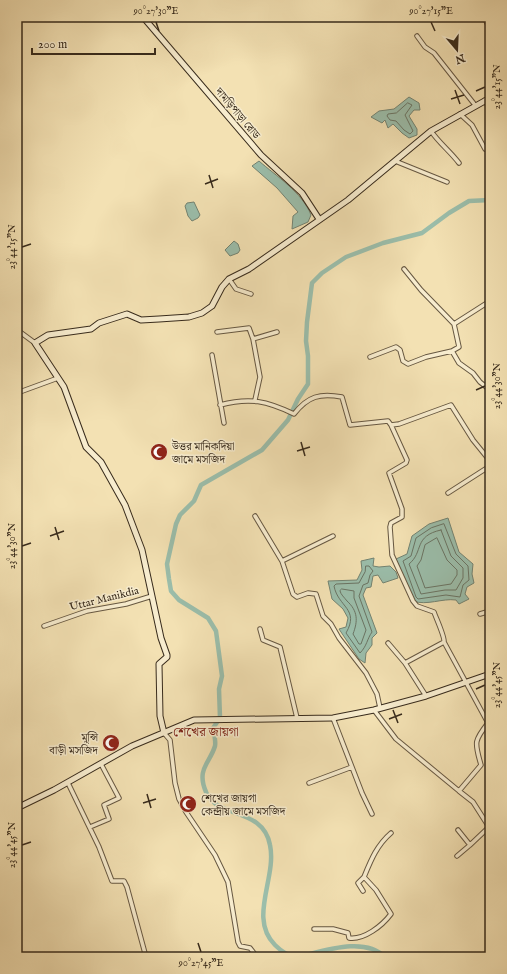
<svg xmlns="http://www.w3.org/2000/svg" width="507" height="974" font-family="'IM FELL English','Noto Serif Bengali',serif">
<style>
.water{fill:#9bbeab;stroke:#738372}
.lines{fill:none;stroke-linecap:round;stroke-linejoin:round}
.shore{stroke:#6a7464;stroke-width:1}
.canal{stroke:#9bbeab;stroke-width:4.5}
.street-casing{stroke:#675842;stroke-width:5.5}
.secondary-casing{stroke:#382b1c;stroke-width:7}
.street{stroke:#f7ecce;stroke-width:3.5}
.secondary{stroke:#f7ecce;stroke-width:5}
.ticks{fill:none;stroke:#382b1c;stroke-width:1.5}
.labels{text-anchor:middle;stroke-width:3;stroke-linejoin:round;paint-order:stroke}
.street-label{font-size:11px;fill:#382b1c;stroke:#f7ecce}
.poi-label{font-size:11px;fill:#382b1c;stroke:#f7ecce;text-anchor:start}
.quarter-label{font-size:13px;fill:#7a1f14;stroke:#f7ecce}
.neatline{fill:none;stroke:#382b1c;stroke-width:1.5}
.ticks-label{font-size:10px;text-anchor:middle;fill:#382b1c}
</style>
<rect width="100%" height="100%" fill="#f3e1b3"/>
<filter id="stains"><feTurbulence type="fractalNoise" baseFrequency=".005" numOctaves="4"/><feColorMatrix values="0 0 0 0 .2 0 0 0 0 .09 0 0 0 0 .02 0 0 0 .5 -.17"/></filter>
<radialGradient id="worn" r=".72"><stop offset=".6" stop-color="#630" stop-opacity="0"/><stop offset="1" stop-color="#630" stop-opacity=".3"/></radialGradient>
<path class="water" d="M409 97 419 103 420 110H414L409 116 417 129V135L409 138 402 133 393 124 388 128 385 120 382 123 371 117 379 111 394 109Z
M259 161C276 176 302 192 311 215L308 222 292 229 293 216 298 212 277 188 252 166Z
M194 202 200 215 198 218 192 221 188 216 185 206 187 203Z
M234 241 238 244 240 250 238 253 230 256 225 250Z
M448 518 459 552 473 564 472 574 474 583 467 587 465 594 469 599 459 604 456 600C442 598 427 606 413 601L396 559 407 554 412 536 429 524Z
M374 558 373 566 379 567 390 566 396 572 398 578 383 583 378 575 373 576 371 587 366 588 363 595 377 633 372 638V645L366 653 365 663 359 659 339 629 346 627 348 618 343 609 332 599 328 581 357 580 362 570 361 561Z"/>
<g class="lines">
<path class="shore" d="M408 103 412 105 405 115 413 131 410 134 404 130 396 121 390 120 387 116 388 114 396 113Z
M444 524 456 554 468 566 469 580 463 585 460 597 446 595 418 599 416 597 403 561 411 556 416 538 431 528Z
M441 530 451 556 463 568V578L456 590H445L421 594 409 564C424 552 413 536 441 530Z
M437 538 447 560 457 570V575L451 584 425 588 417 566 421 560 425 545Z
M366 566H369L373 571 370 575 368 583 363 585 359 596 372 632C367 639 367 646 360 653L346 633C360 609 338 607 334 586L336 584 359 583 365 572Z
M342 589 354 591V598L366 630 361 644H359L353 634C358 621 358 611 347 601 344 597 341 595 340 591Z"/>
<path class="canal" d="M295 957C286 955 281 951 275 945 248 918 277 878 270 845 263 807 217 819 206 792 196 769 210 763 215 746 216 741 214 733 213 728L220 718 219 689 222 676 216 631 208 618 179 600 171 591 169 579 167 564 176 524 180 515 194 501 201 485 262 450 288 420 298 399 308 384V356L306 341 307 322 312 283 322 273 346 257 383 243 422 233 449 213 469 201 490 200
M298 957C324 951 364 936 385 957"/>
<g class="street-casing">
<path id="street" d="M486 21 490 30
M417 36 425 47 434 53 475 105
M485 100 490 111
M460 114 472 125 485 149
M431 131C439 143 450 151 459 163
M395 161 447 182
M404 269 421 290 454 324 459 347 452 351
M229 279 236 289 251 294
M454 324 490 301
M17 332H20L35 343
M217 332 249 328 253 339 260 377 255 400
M253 339 277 332
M212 355 224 423
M370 357 396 347 400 350 403 361 408 364 426 357 452 351 459 363 473 373 480 382 490 390
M17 393 58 378
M220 405C250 397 267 401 294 414 308 396 320 393 342 397L350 425 388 421 391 425 399 424 451 405 473 440 490 461
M391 425 407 460 406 463 389 473 402 509V517L391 523 390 527 392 555 413 601 417 606 434 612C436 618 445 637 444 642
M448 493 490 466
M255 516 282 561 293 594 297 597 308 593 316 594 323 616 331 624 339 638 366 673 377 694 380 708
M282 561 333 536
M480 614 490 611
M44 626 87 611 126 604 152 596
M260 629 263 640 280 647 297 718
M388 643 405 663 426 696
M405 663 444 642 488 723C473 742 475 743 481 765L459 791 473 802 489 827 470 845 458 830
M374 710 396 739 459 791
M333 718 362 793 372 814
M164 733 170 740 175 783 179 799 186 812 215 855 228 882 238 942 240 946 250 948 257 957
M68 783 99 847 112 881H124L127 887 146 957
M309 783 352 767
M90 827 109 819 104 805 119 798 101 764
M457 856 470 845
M364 877C371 860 377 845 391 833
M314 929H333L348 933 349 938C364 940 382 926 391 914L376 890 364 877 358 883 363 891"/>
</g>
<g class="secondary-casing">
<path id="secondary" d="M143 17 261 155 302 193 319 219
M164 733 160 716 159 664 167 657V655L161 638 142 550 125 505 101 462 86 447 64 387 35 343 48 335 91 329 99 323 127 314 141 320 159 319 189 317 202 313 212 306 222 287 229 279 249 269 348 200 431 131 490 98
M17 808 54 790 132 746 194 720 333 718 374 710 426 696 490 674"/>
</g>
<use href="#street" class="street"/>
<use href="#secondary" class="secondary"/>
</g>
<path class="ticks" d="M156 22 159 31M431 22 435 31M455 90 460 104M476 91 485 87M451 99 464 95M209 175 213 188M205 184 218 179M22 247 31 244M476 390 485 386M301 442 305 456M297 451 310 447M55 527 59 540M50 536 64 531M22 546 31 543M476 689 485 685M393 710 398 723M389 719 402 714M147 794 151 808M143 803 156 799M22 845 31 842M198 943 201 952"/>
<defs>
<g id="mosque-disc" transform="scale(0.9)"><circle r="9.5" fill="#8f2418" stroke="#f7ecce"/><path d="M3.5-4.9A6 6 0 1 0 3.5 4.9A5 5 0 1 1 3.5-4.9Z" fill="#fff"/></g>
</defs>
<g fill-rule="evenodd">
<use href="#mosque-disc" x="159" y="452"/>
<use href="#mosque-disc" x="111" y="743"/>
<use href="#mosque-disc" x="188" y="804"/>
</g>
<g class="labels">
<g class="street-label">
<text transform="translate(238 113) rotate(50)" y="4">দামড়িপাড়া রোড</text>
<text transform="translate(104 598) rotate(-14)" y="4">Uttar Manikdia</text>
</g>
<g class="poi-label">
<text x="172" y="450">উত্তর মানিকদিয়া<tspan x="172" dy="13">জামে মসজিদ</tspan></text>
<text x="98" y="741" text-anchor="end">মুন্সি<tspan x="98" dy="13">বাড়ী মসজিদ</tspan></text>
<text x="201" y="802">শেখের জায়গা<tspan x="201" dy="13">কেন্দ্রীয় জামে মসজিদ</tspan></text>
</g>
<g class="quarter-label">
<text x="206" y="736">শেখের জায়গা</text>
</g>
</g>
<rect width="507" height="974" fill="none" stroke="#f3e1b3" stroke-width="44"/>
<g transform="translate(457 50) rotate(161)" stroke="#f7ecce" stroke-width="3" paint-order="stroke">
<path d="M0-3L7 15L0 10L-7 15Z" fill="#382b1c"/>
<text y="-6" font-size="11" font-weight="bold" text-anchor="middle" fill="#382b1c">N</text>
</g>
<path d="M32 48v6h123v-6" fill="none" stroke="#382b1c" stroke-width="2"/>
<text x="38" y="48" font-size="12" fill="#382b1c" stroke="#f7ecce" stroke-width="3" paint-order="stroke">200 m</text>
<rect x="22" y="22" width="463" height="930" class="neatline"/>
<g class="ticks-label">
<text x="156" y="14">90°27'30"E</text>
<text x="431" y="14">90°27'15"E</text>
<text transform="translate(496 87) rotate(-90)" y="4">23°44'15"N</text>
<text transform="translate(11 247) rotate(-90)" y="4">23°44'15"N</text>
<text transform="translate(496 386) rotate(-90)" y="4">23°44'30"N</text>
<text transform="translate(11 546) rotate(-90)" y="4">23°44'30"N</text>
<text transform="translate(496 685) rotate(-90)" y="4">23°44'45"N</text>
<text transform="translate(11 845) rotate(-90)" y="4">23°44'45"N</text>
<text x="201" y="966">90°27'45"E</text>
</g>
<rect width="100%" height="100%" filter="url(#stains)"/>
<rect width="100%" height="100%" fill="url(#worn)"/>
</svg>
